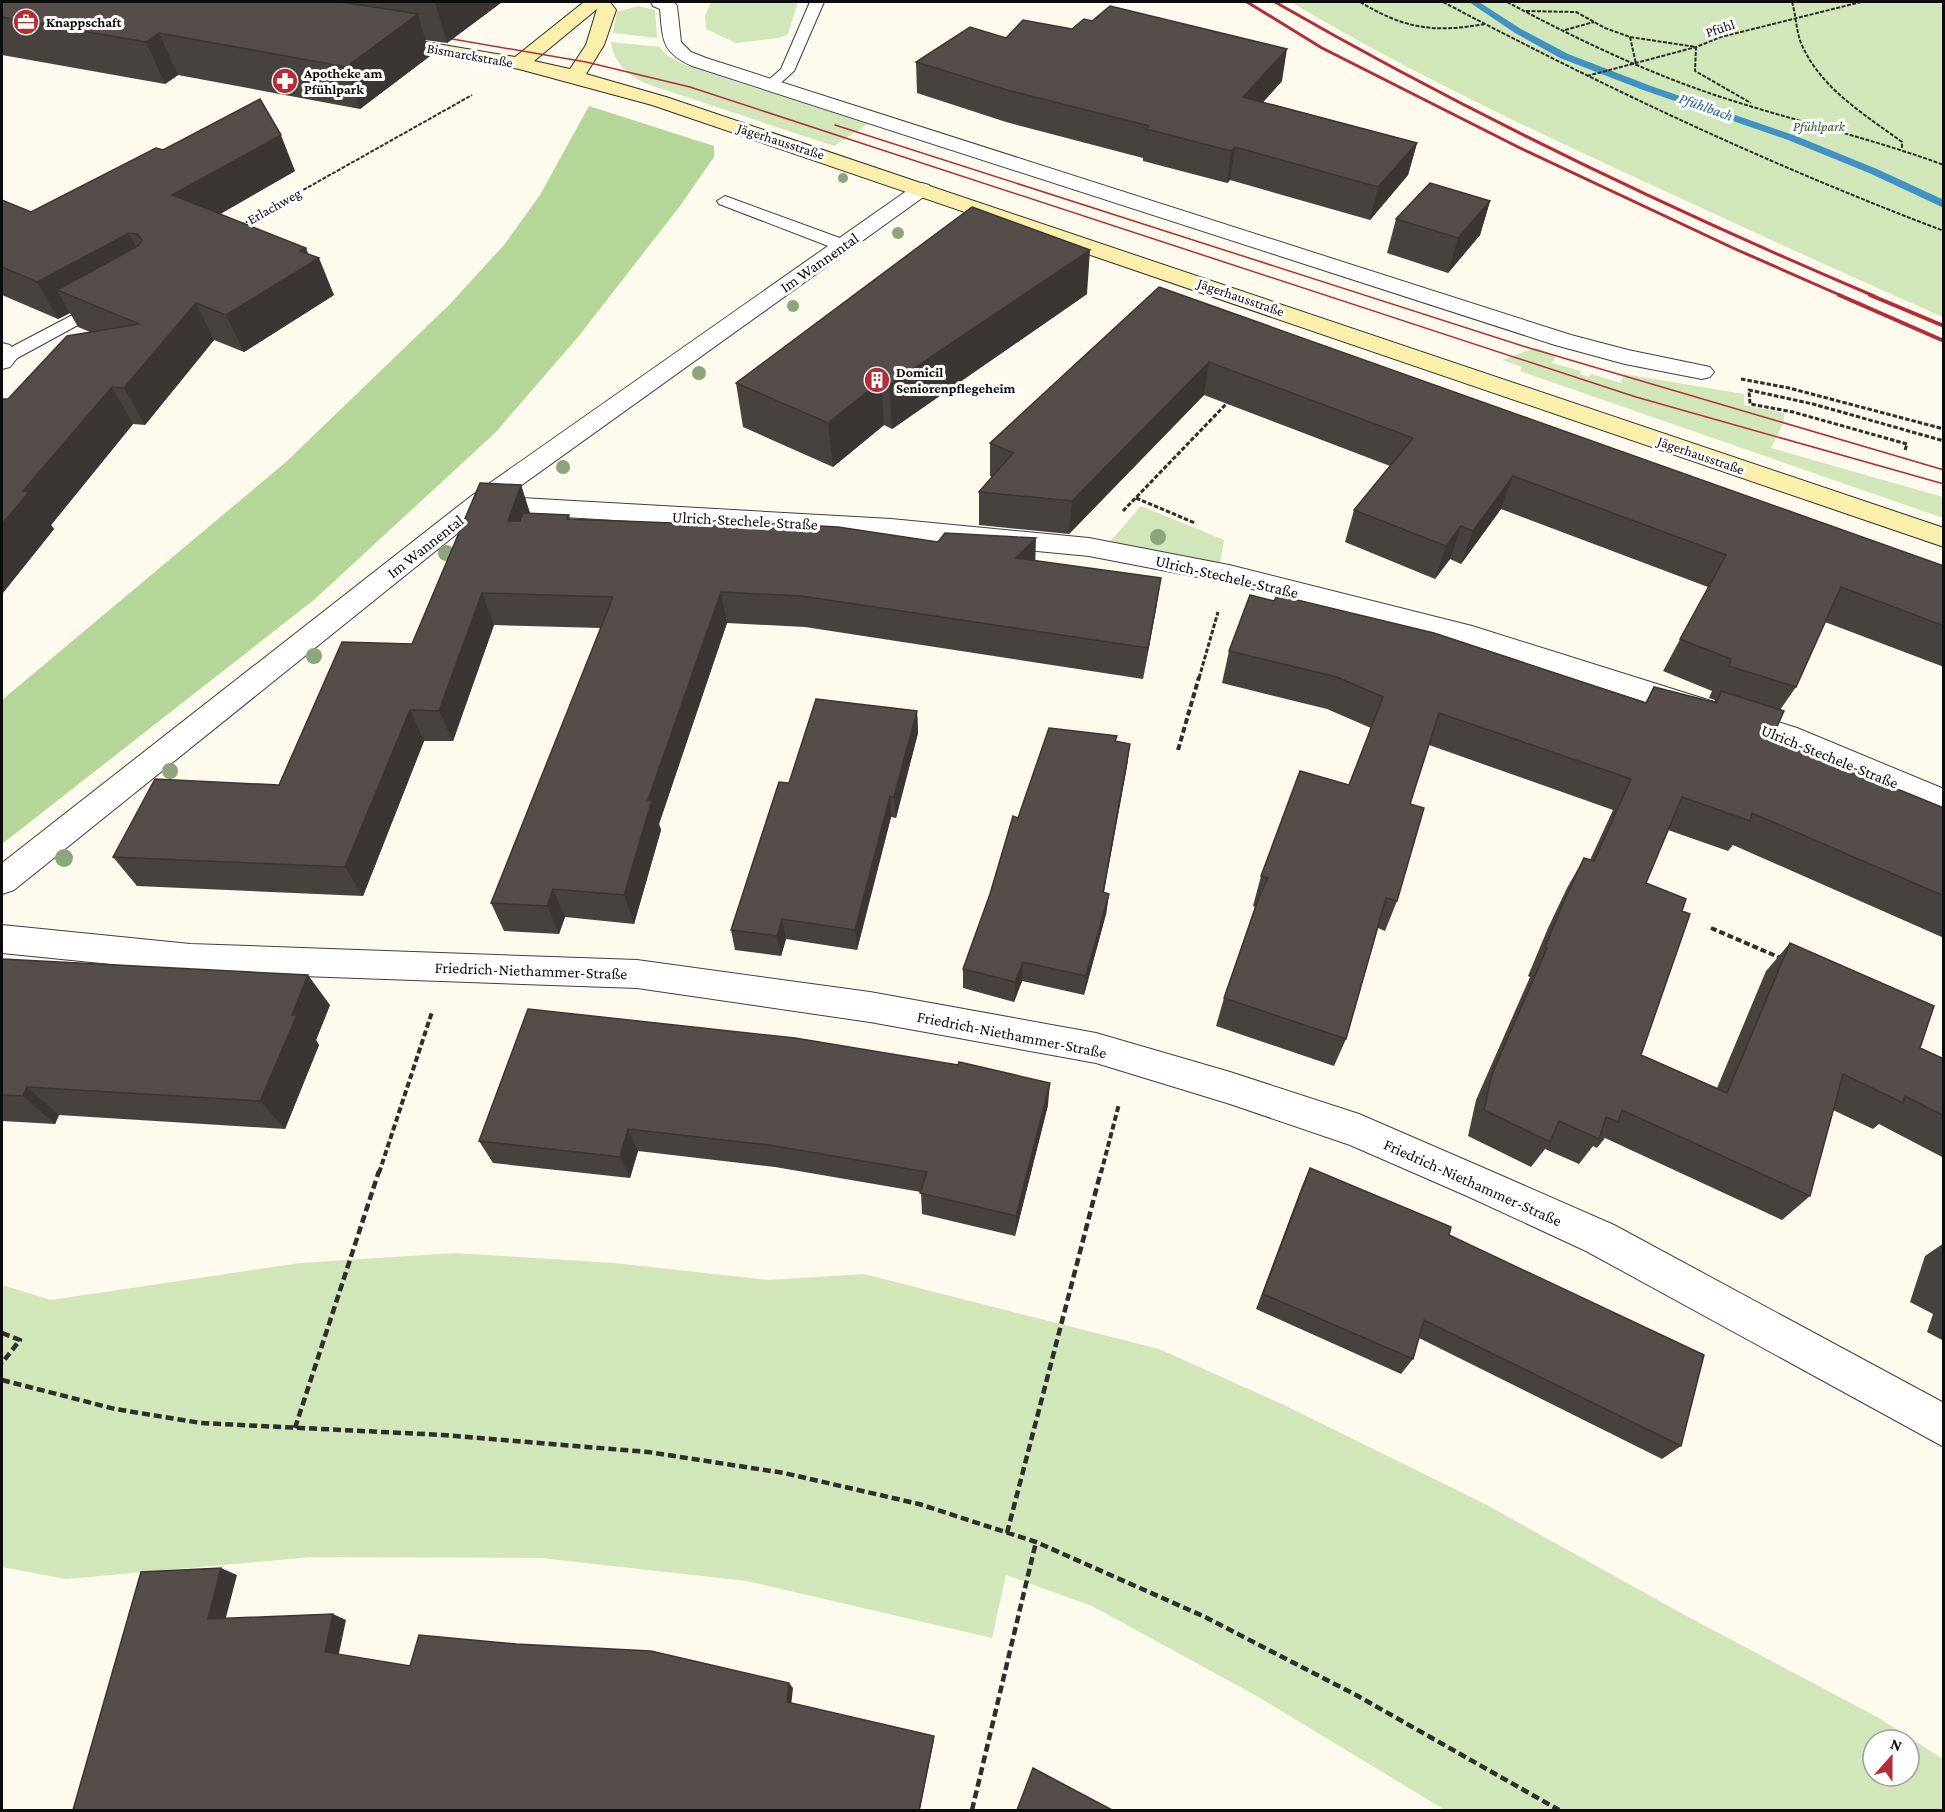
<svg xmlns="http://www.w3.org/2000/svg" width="1945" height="1812" font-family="'Crimson Pro',serif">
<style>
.green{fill:#d1e6b9;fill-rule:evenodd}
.forest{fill:#b5d699}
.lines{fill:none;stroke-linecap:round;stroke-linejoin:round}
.stream{fill:#4092c5;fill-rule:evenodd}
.lane-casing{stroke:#3f3f3f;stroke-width:2}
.street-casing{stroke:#3f3f3f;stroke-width:2}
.secondary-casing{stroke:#2e2e2e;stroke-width:2}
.path-far3{stroke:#2e2e2e;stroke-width:2;stroke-dasharray:4 1.5;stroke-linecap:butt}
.path-far2{stroke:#2e2e2e;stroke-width:3;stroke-dasharray:4.5 2;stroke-linecap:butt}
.path-far1{stroke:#2e2e2e;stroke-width:4;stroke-dasharray:6 3;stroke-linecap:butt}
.path{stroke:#2e2e2e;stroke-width:4.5;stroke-dasharray:8 4;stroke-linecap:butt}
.lane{fill:#fff;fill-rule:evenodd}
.street{fill:#fff;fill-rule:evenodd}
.secondary{fill:#faf0ac;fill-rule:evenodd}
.tram{stroke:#b32d36;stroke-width:1.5}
.rail-far1{stroke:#b32d36;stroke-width:3}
.rail{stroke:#b32d36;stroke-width:4}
.tree{fill:#8ca57d}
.wall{fill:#48423f}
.shaded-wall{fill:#3b3633}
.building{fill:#544d49;stroke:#3b3633;stroke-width:1.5}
.labels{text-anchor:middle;stroke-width:6;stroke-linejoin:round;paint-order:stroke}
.far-poi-label{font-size:14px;font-weight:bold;fill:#0c0c0c;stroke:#fff;text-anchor:start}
.far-street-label{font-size:14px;fill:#0c0c0c;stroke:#fff}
.far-park-label{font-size:14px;font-style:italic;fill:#2f6021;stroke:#fff}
.far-water-label{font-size:15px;font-style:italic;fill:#1e6396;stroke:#fff}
.street-label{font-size:16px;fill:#0c0c0c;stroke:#fff}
</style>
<rect width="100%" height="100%" fill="#fefaed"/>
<path class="green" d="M711 2H798L788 34 779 38 736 43 706 29 705 16Z
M1291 2H1943V317C1838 271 1734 223 1630 175 1515 122 1400 67 1291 2Z
M638 6 655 10 657 38 613 33 617 12Z
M611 42 660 47 666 55 687 66 868 124 834 146 644 83C627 74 614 63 611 42Z
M1535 348 1556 355 1552 363 1581 371 1580 374 1589 377 1591 374 1621 383 1624 374 1744 394V405L1784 413V422L1771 448 1943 497V518L1520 371 1522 367 1502 360Z
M1141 506 1224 540 1220 563 1107 545Z
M456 1253 614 1263 769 1280 864 1274 1159 1349 1282 1404 1485 1504 1681 1613 1879 1718 1943 1759V1810H1445L1255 1695 1092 1606 1006 1575 992 1638 747 1581 541 1558 312 1557 66 1579 2 1567V1285L51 1300 300 1263ZM1873 1740H1909V1776H1873Z"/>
<path class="forest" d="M589 106 714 146V157L680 206 578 337 496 432 315 599 2 844V700L286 462 449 305 504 245 540 195Z"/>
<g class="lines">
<path class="stream" d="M1469 2H1479L1521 29 1568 54 1651 86 1796 136 1877 169 1944 200V208L1869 173 1788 140 1643 90 1560 58 1515 33Z"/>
<g class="lane-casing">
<path id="lane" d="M810 2H824L794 71 775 88H765L763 85 781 69Z
M725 196 848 241 850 245 848 249H836L719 204 717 201Z
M103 299 109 300 112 304 109 308 12 361H2V352Z"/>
</g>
<g class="street-casing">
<path id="street" d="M651 2H674L677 6 681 42 691 52 706 58 1571 335 1628 350 1710 367 1714 372 1710 377 1702 379 1625 364 1555 345 692 66C661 52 663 40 660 9L653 6Z
M922 183 929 185 932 189 929 193 505 497 891 519 1089 538 1229 565 1472 626 1797 728 1944 789V814L1775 744 1457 641 1229 583 1089 556 891 537 484 512 14 890 2 894V863L470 497 915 185Z
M2 343 10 345 18 357 10 367 2 369Z
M2 925 190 944 637 960 870 992 1096 1033 1230 1072 1359 1114 1493 1172 1614 1225 1944 1403V1447L1586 1251 1467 1196 1350 1145 1230 1104 1096 1063 870 1022 637 988 190 972 2 953Z"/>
</g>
<g class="secondary-casing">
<path id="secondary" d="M584 2H610L616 10 604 45 586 74 666 97 1944 528V547L652 105 519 69 384 45 378 44 375 40 378 36 384 35 515 57ZM597 9 586 45 570 69 534 61Z"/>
</g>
<path class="path-far3" d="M1360 2C1405 29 1434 33 1485 24
M1443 2C1606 88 1772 166 1944 231
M1507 2C1573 37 1641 70 1712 94 1789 120 1868 137 1944 165
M1792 2C1796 15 1796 30 1801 43 1820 88 1864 114 1902 142V148
M1526 11 1576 12 1605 28 1630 37 1696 47 1695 71 1751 103
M1565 30 1594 22
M1630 37 1636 64
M1587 76 1696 47 1721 37 1861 2
M241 225 472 95"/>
<path class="path-far2" d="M1741 379 1789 388 1944 429
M1905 450 1907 444 1793 412 1750 404 1749 390 1813 404 1944 441
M1136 498 1195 523
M1123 511 1230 400
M1199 678 1218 612"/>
<path class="path-far1" d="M1178 750 1199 677
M1711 928 1783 959
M379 1173 432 1012
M1101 1173 1119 1104"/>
<path class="path" d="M2 1333 20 1340 2 1363
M2 1380 115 1409 201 1423 443 1435 648 1452 784 1473 919 1504 1036 1542 1203 1616 1356 1695 1559 1810
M295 1428 379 1171
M1007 1533 1101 1171
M972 1810 1036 1542"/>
<use href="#lane" class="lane"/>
<use href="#street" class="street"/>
<use href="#secondary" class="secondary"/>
<path class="tram" d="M435 36 586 62 690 87 1636 397 1944 484
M835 125 1526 347 1944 470"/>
<path class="rail-far1" d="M1247 2 1322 48 1520 148 1733 248 1842 296
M1275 2C1468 113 1669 209 1874 296"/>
<path class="rail" d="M1839 295 1944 341
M1870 295 1944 326"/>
</g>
<g class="tree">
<circle cx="843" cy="178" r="5"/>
<circle cx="898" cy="233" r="6"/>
<circle cx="793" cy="306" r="6"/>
<circle cx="699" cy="373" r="7"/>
<circle cx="563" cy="467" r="7"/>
<circle cx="1158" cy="537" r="8"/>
<circle cx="446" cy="553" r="8"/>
<circle cx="314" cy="656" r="8"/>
<circle cx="170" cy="771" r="8"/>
<circle cx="64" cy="858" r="9"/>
</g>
<path class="wall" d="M2 2H502L447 43 425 40 430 56 360 109 178 75 165 84 2 55Z
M1006 38 1282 81 1263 102 1417 143 1408 175 1370 220 1230 180 1227 183 1143 161V158L1006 122 917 93 916 62Z
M163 150 295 171 220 214 306 248 308 254 334 295 244 352 214 340 145 425 133 424 51 525 54 529 2 594 8 399 90 332 78 327 70 313 58 319 2 295V200L31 212Z
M1490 201 1480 235 1448 273 1387 253 1396 219Z
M1159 287 1944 566V667L1825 622 1796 687 1780 710 1772 738 1944 808V938L1733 845 1728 851 1668 830 1646 883 1682 911 1641 1055 1717 1088 1766 971 1790 943 1920 1048 1944 1059V1158L1879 1124 1873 1129 1833 1110 1810 1196 1782 1220 1605 1138 1597 1148 1593 1146 1579 1164 1545 1149 1531 1167 1468 1136 1476 1100 1530 977 1528 976 1548 928 1567 888 1584 858 1590 860 1613 810 1429 745 1410 804 1397 901 1385 931 1378 928 1346 1039 1334 1066 1216 1026 1224 998 1255 907 1253 906 1261 876 1349 785 1371 728 1327 709 1222 683 1229 651 1646 703 1714 702 1715 700 1709 698 1712 691 1663 671 1708 587 1501 509 1461 564 1450 559 1435 579 1345 542 1354 510 1390 466 1204 395 1069 534 979 525V492L992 477 990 476V443Z
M1087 294 892 429 884 425 833 467 743 427 736 383Z
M521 485 530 513 569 515 570 519 1035 561 1161 578 1156 609 1143 679 805 627 727 623 659 824 661 830 634 924 565 917 559 934 504 931 491 903 601 628 494 625 453 741H424L363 896 137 886 113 857 279 785 412 644Z
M917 711 918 733 896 818 891 817 857 950 786 939 781 956 735 950 731 930 789 783Z
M1116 741 1130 744 1127 766 1104 892 1109 894 1106 914 1084 995 1022 981 1014 1002 963 988V969L1018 818Z
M2 959 330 1005 316 1040 319 1045 285 1129 59 1115 55 1124 2 1121Z
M528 1009 1048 1105 1015 1236 922 1214 921 1192 775 1167 638 1151 630 1178 493 1163 479 1141Z
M1310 1168 1449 1235 1681 1446 1662 1459 1419 1338 1413 1359 1401 1374 1256 1309 1302 1186Z
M1944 1243V1341L1927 1332 1933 1314 1910 1302 1925 1256Z"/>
<path class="shaded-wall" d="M435 2H502L447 43Z
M418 14 430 56 360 109 346 67Z
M159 33 178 75 165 84 146 42Z
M1287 49 1282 81 1239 129 1243 97Z
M281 135 295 171 189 232 172 195Z
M1417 143 1408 175 1370 220 1378 187Z
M1235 147 1230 180 1227 183 1231 151Z
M1490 201 1480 235 1448 273 1458 238Z
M129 233 148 270 57 290 70 313 58 319 37 282Z
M306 248 311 262 319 258 334 295 244 352 226 315 300 251Z
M1090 250 1087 294 892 429 889 385Z
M196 303 214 340 145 425 124 388Z
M1209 362 1204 395 1069 534 1072 501Z
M881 381 884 425 833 467 828 423Z
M112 387 133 424 51 525 54 529 2 594V524L23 491Z
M1513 476 1501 509 1461 564 1473 531Z
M521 485 531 517 519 552 508 521Z
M1461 526 1450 559 1435 579 1446 546Z
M1036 538 1035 570 1016 558Z
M1161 578 1156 609 1143 679 1148 648Z
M721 592 727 623 659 824 661 830 634 924 624 895 648 800Z
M482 593 494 625 453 741 439 711Z
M410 710 424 741 363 896 345 867Z
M917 711 918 733 896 818 894 797Z
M1130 744 1127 766 1100 912 1103 892Z
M890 796 891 817 857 950 855 930Z
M553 889 565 917 559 934 547 906Z
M1109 894 1106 914 1084 995 1086 976Z
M782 919 786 939 781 956 777 936Z
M1023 962 1022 981 1014 1002 1015 982Z
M308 975 330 1005 316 1040 319 1045 285 1129 260 1101 292 1015Z
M1050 1083 1048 1105 1015 1236 1016 1216Z
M27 1087 59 1115 55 1124 23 1096Z
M628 1129 638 1151 630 1178 620 1157Z
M221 1568 237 1575 224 1625 208 1619Z
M333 1614 346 1620 338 1658 325 1652Z
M789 1683 793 1688 791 1706 787 1702Z
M934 1736V1740L920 1810H919Z"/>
<path class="building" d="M2 2H341L418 14 346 67 159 33 146 42 2 17Z
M1110 6 1287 49 1243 97 1417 143 1378 187 1235 147 1231 151 1146 129 1149 126 1007 90 916 62 970 27 1006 38 1023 20 1072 29 1084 19 1092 21Z
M260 99 281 135 172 195 306 248 300 251 319 258 226 315 196 303 124 388 112 387 23 491 29 492 2 524V399H8L67 336 139 324 57 290 138 246 142 240 137 234 129 233 37 282 2 267V200L31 212 156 148 163 150Z
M1430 183 1490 201 1458 238 1396 219Z
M972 207 1090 250 889 385 881 381 828 423 736 383Z
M1159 287 1944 566V626L1841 587 1796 687 1729 666 1731 659 1680 639 1726 555 1513 476 1473 531 1461 526 1446 546 1354 510 1413 438 1209 362 1072 501 979 492 1013 453 990 443Z
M480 483 521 485 508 521H520L523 513 569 515 567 519 674 523 675 518 838 527 938 542 945 533 1036 538 1016 558 1161 578 1148 648 801 596 721 592 648 800H652L624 895 553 889 547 906 491 903 613 597 482 593 439 711 410 710 345 867 113 857 155 779 279 785 342 642 412 644Z
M1250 595 1274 601 1277 595 1434 633 1646 703 1654 687 1717 703 1721 691 1784 711 1772 738 1944 808V896L1752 813 1750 821 1682 797 1646 883 1686 899 1682 911 1690 914 1641 1055 1727 1093 1790 943 1934 1006 1920 1048 1944 1059V1116L1905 1096 1903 1103 1843 1074 1810 1196 1622 1110 1618 1122 1606 1117 1599 1139 1559 1121 1550 1142 1484 1110 1492 1074 1547 948 1545 947 1565 899 1584 858 1594 861 1631 779 1439 713 1410 804 1424 808 1397 901 1386 898 1346 1039 1224 998 1259 897 1268 878 1261 876 1300 771 1349 785 1383 697 1337 677 1229 651Z
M816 699 917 711 894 797 890 796 855 930 782 919 777 936 731 930 779 782 789 783Z
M1049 728 1117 736 1115 741 1130 744 1103 892 1109 894 1086 976 1023 962 1015 982 963 969 990 894 1013 816 1018 818Z
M2 959 308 975 292 1015H297L260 1101 27 1087 23 1096 2 1095Z
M528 1009 795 1038 958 1065 959 1062 1050 1083 1016 1216 920 1193 927 1172 769 1145 628 1129 620 1157 479 1141Z
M1310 1168 1451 1227 1449 1235 1704 1355 1681 1446 1424 1320 1413 1359 1263 1294Z
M221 1568 208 1619 333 1614 325 1652 410 1666 419 1635 516 1644 651 1651 789 1683 787 1702 934 1736 919 1810H73L141 1572Z
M1033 1768 1112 1810H1017Z"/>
<defs>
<g id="office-disc" transform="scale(1.35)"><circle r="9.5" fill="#b32d36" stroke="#fff"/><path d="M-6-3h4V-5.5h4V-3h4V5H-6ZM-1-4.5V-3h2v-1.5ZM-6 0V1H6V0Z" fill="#fff"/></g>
<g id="pharmacy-disc" transform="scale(1.35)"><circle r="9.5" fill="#b32d36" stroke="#fff"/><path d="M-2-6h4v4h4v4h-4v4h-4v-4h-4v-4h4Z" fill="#fff"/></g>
<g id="building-disc" transform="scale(1.35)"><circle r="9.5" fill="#b32d36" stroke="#fff"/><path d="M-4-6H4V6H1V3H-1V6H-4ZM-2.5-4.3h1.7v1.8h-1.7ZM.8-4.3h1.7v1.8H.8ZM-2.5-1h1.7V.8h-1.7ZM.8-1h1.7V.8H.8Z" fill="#fff"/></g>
</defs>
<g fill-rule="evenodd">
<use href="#office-disc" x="26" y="22"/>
<use href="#pharmacy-disc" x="285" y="81"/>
<use href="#building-disc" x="877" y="380"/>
</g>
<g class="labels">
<g class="far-poi-label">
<text x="46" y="27">Knappschaft</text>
<text x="304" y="78">Apotheke am<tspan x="304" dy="16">Pfühlpark</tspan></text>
<text x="896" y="377">Domicil<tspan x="896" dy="16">Seniorenpflegeheim</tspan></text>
</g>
<g class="far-street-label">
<text transform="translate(1720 28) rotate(-18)" y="5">Pfühl</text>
<text transform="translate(470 55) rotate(10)" y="5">Bismarckstraße</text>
<text transform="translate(781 141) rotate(18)" y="5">Jägerhausstraße</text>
<text transform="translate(274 206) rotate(-29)" y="5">Erlachweg</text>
<text transform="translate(1241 297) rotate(19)" y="5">Jägerhausstraße</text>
<text transform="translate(1701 455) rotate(19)" y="5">Jägerhausstraße</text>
</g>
<g class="far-park-label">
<text x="1819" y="131">Pfühlpark</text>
</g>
<g class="far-water-label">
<text transform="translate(1706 107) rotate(20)" y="5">Pfühlbach</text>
</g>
<g class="street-label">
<text transform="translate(819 262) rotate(-35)" y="6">Im Wannental</text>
<text transform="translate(745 520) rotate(3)" y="6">Ulrich-Stechele-Straße</text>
<text transform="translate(425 546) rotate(-38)" y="6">Im Wannental</text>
<text transform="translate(1227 576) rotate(13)" y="6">Ulrich-Stechele-Straße</text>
<text transform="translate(1830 756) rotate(22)" y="6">Ulrich-Stechele-Straße</text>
<text transform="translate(531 970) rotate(2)" y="6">Friedrich-Niethammer-Straße</text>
<text transform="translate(1012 1034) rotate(11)" y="6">Friedrich-Niethammer-Straße</text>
<text transform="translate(1473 1182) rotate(24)" y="6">Friedrich-Niethammer-Straße</text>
</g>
</g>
<rect width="1945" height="1812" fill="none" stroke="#0c0c0c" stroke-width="6"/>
<g transform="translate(1891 1758) rotate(21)"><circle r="28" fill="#ffffff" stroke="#9e9e9e" stroke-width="1.5"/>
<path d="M0-4.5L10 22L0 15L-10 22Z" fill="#b32d36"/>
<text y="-9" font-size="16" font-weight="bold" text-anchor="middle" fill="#0c0c0c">N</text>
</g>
</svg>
